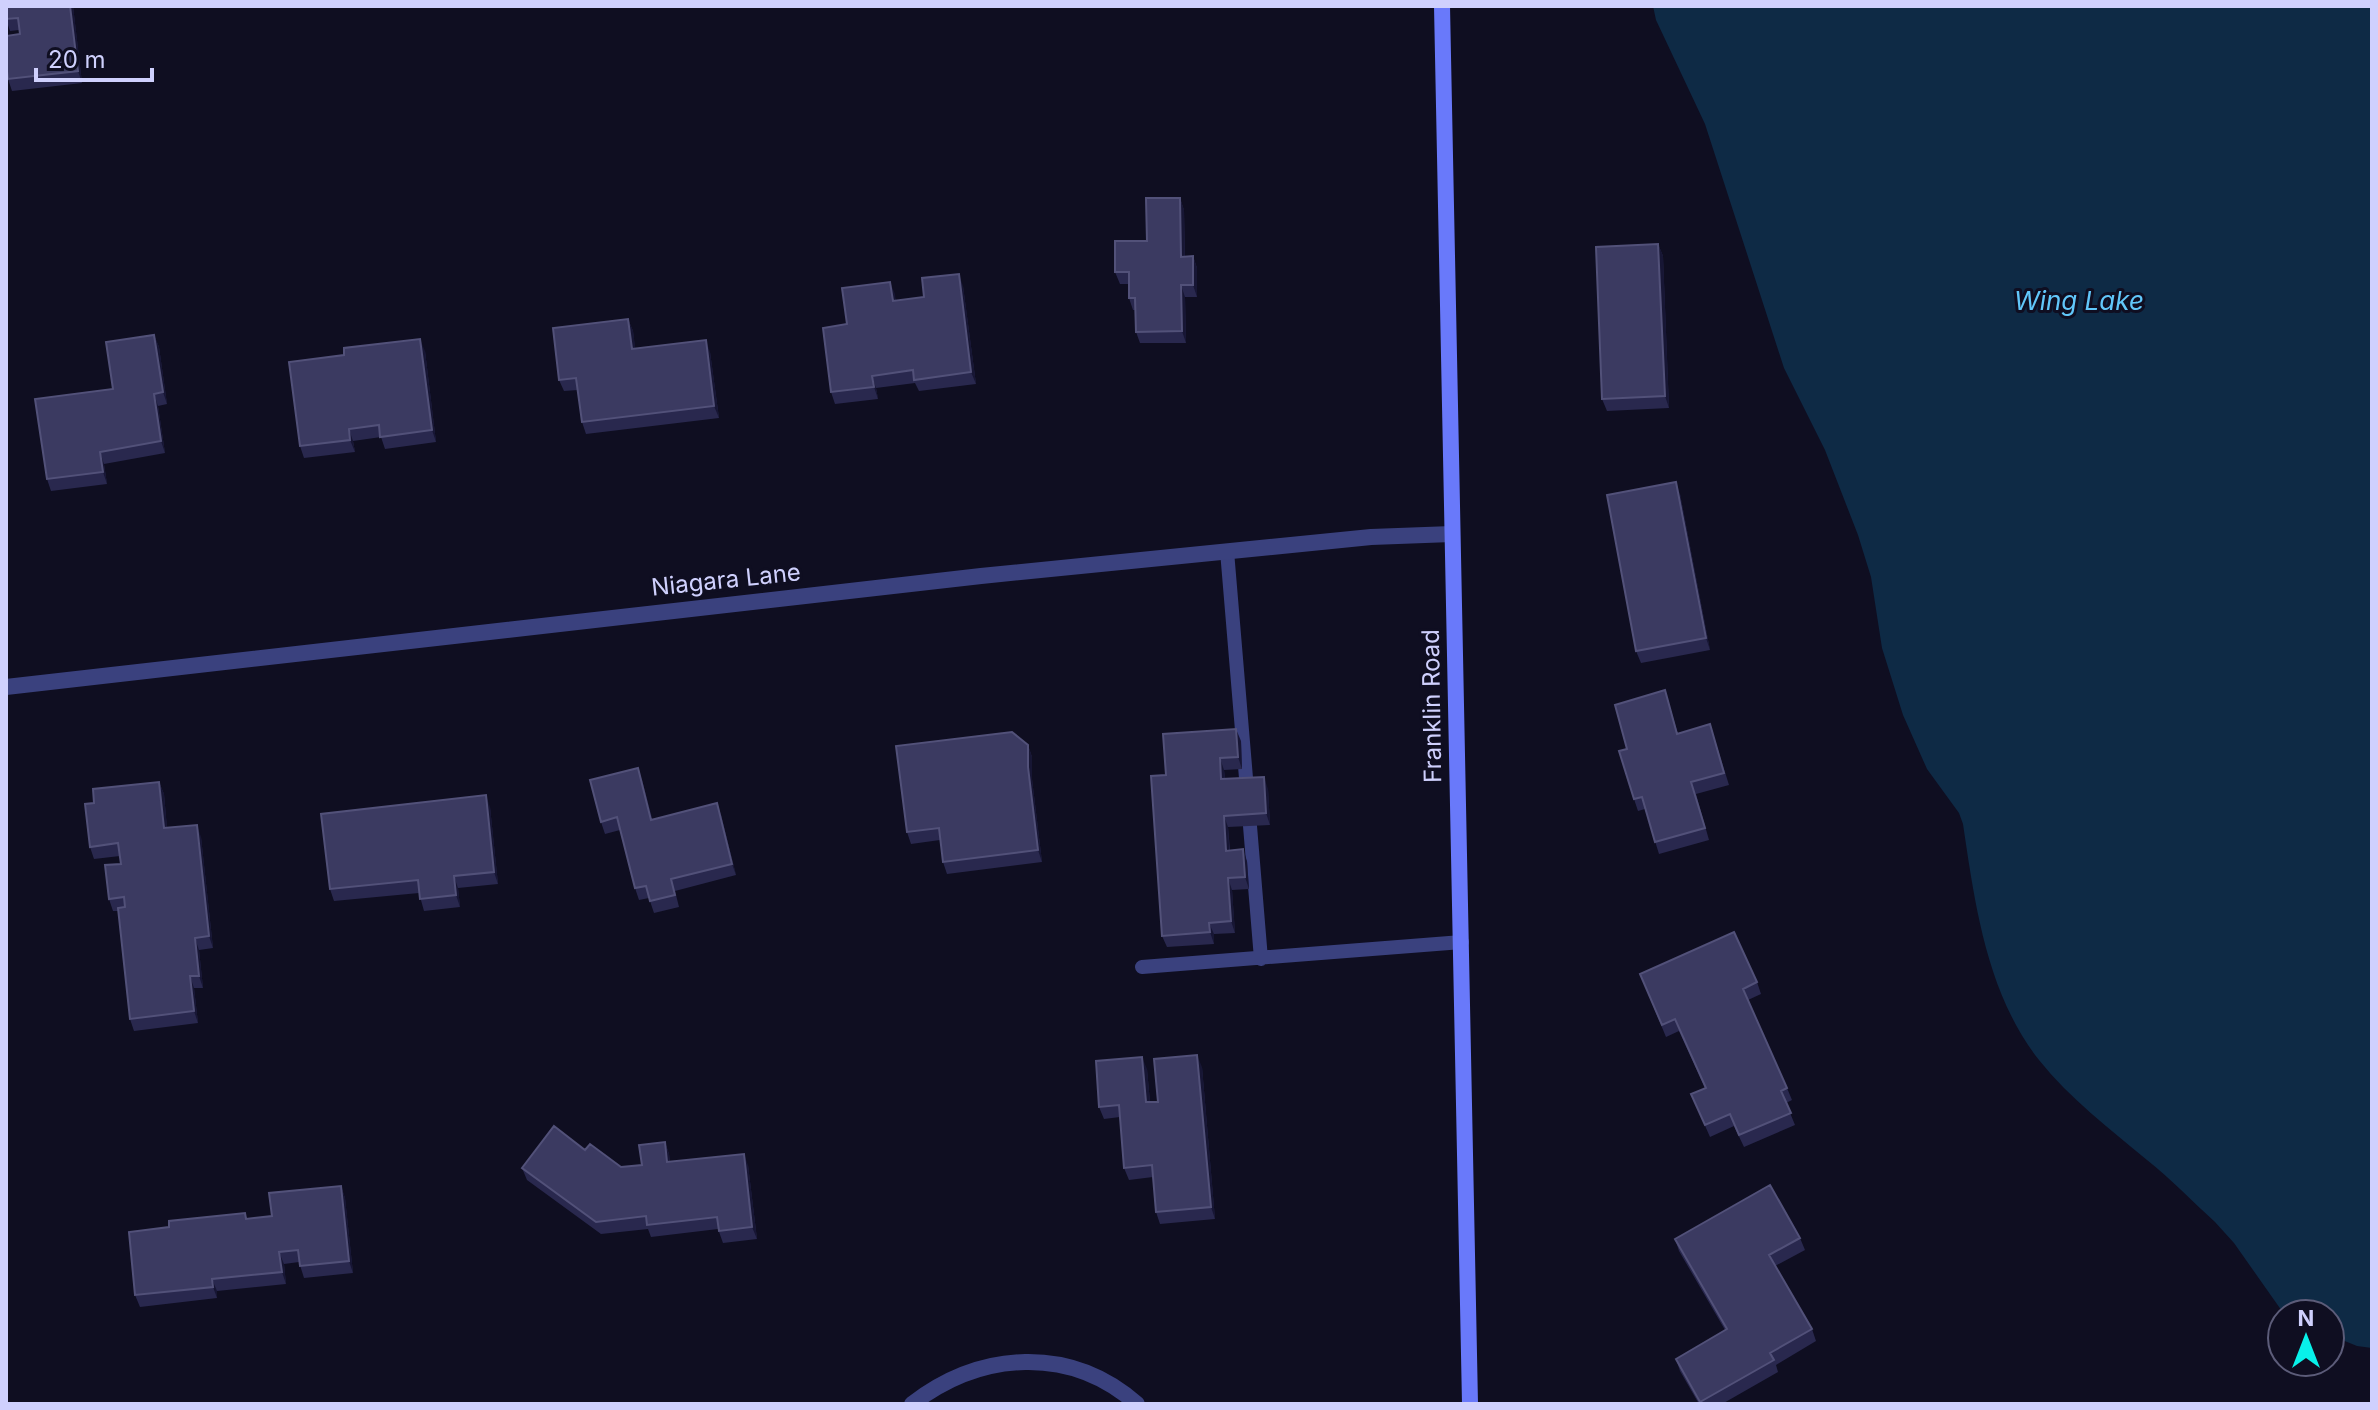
<svg xmlns="http://www.w3.org/2000/svg" width="2378" height="1410" font-family="Inter,sans-serif">
<style>
.water{fill:#0e2a45}
.lines{fill:none;stroke-linecap:round;stroke-linejoin:round}
.lane{stroke:#3a417e;stroke-width:14}
.street{stroke:#3a417e;stroke-width:16}
.secondary{stroke:#6979fa;stroke-width:16}
.wall{fill:#29284e}
.shaded-wall{fill:#171634}
.building{fill:#3b3a61;stroke:#525179;stroke-width:2}
.labels{text-anchor:middle;stroke-width:6;stroke-linejoin:round;paint-order:stroke}
.street-label{font-size:24px;fill:#cfd0fd;stroke:#0f0e21}
.water-label{font-size:26px;font-style:italic;fill:#61c7fa;stroke:#0f0e21}
</style>
<rect width="100%" height="100%" fill="#0f0e21"/>
<path class="water" d="M1653 6H2372V1348L2357 1346 2330 1335V1314H2284L2234 1243 2215 1222C2192 1201 2171 1179 2147 1160 2110 1129 2070 1099 2039 1060 1987 994 1975 905 1963 824L1959 813 1927 769 1903 715 1882 648 1871 577 1858 535 1825 450 1784 368 1705 124 1656 20Z"/>
<g class="lines">
<path class="lane" d="M1227 551 1247 790
M1250 826 1261 959
M1142 967 1462 942"/>
<path class="street" d="M6 687 981 576 1371 537 1452 534
M912 1404C981 1351 1070 1345 1137 1404"/>
<path class="secondary" d="M1442 6 1470 1404"/>
</g>
<path class="wall" d="M6 6H73L82 83 12 91 8 79 20 34 19 30 10 31 6 19Z
M1180 198 1184 210 1185 257 1193 256 1197 268V297H1185L1186 343H1140L1136 332V310H1133L1129 298V284H1120L1115 272 1147 241Z
M1658 244 1663 256 1669 408 1607 411 1602 399Z
M890 282 896 301 924 297 963 286 976 384 919 391 915 383 876 388 878 399 835 404 831 392 847 324Z
M628 319 633 331 635 349 710 352 719 418 586 434 582 422 578 390 564 391 559 380Z
M154 335 159 347 167 404 158 406 165 453 104 464 107 484 51 491 47 479 113 389Z
M425 351 436 442 385 449 381 437 353 441 355 452 304 458 300 446Z
M1680 494 1710 650 1641 663 1636 651Z
M1665 690 1678 734 1710 724 1729 785 1696 794 1709 840 1659 854 1645 809 1638 811 1634 799 1627 749Z
M1241 741 1242 769 1224 770 1225 779 1268 789 1270 825 1228 827 1230 850 1247 861 1249 889 1232 890 1235 933 1214 934V944L1167 947 1162 936 1166 775Z
M1028 745 1032 757V779L1042 862 947 874 943 862 940 840 911 844 907 832Z
M642 780 652 820 721 815 736 875 675 891 679 907 654 913 649 898 639 900 635 888 620 830 605 834 601 822Z
M159 782 164 794 167 828 201 837 213 948 199 950 203 988H194L198 1023 134 1031 130 1019 118 911H113L109 899 121 864 120 856 94 859 90 847 94 803Z
M490 807 498 884 458 888 460 907 424 911 419 893 334 901 330 889Z
M1640 974 1757 982 1761 994 1748 1000 1787 1088 1792 1100 1786 1103 1795 1125 1744 1147 1734 1126 1710 1137 1691 1094 1705 1088 1679 1031 1666 1037Z
M1202 1067 1215 1219 1160 1224 1156 1212 1153 1177 1129 1180 1124 1168 1120 1117 1104 1119 1099 1107 1147 1069 1150 1102H1158Z
M665 1142 669 1154 670 1162 748 1165 757 1239 723 1243 718 1229 651 1237 648 1229 601 1234 527 1180 522 1168 585 1150 621 1167 642 1165Z
M341 1186 345 1198 353 1273 304 1278 299 1262 284 1264 286 1284 217 1291V1298L140 1307 135 1295 169 1227 245 1213 247 1219 272 1216Z
M1800 1238 1805 1250 1775 1266 1812 1329 1816 1341 1776 1365 1778 1372 1722 1404H1699L1680 1371 1676 1359 1725 1330 1679 1251 1675 1239Z"/>
<path class="shaded-wall" d="M70 6H73L82 83 78 71Z
M1180 198 1184 210 1185 269 1181 257Z
M1658 244 1663 256 1669 408 1665 396Z
M1193 256 1197 268V297L1193 285Z
M959 274 963 286 976 384 971 372Z
M890 282 895 294 897 313 893 301Z
M1181 285 1185 297 1186 343 1182 331Z
M628 319 633 331 637 361 632 349Z
M154 335 159 347 167 404 163 392Z
M420 339 425 351 436 442 432 430Z
M706 340 710 352 719 418 714 406Z
M872 376 876 388 878 399 874 387Z
M154 394 158 406 165 453 161 441Z
M349 429 353 441 355 452 350 440Z
M100 452 104 464 107 484 103 472Z
M1676 482 1680 494 1710 650 1706 638Z
M1236 729 1241 741 1242 769 1238 757Z
M1028 745 1032 757V779L1042 862 1038 850 1028 767Z
M1220 758 1224 770 1226 791 1221 779Z
M638 768 642 780 656 832 651 820Z
M1264 777 1268 789 1270 825 1266 813Z
M159 782 164 794 168 840 164 828Z
M486 795 490 807 498 884 494 872Z
M717 803 721 815 736 875 732 864Z
M1224 816 1228 827 1230 862 1226 851Z
M197 825 201 837 213 948 209 936Z
M1243 849 1247 861 1249 889 1245 877Z
M454 876 458 888 460 907 456 895Z
M1228 878 1232 890 1235 933 1231 921Z
M1209 923 1214 934V944L1210 932Z
M195 938 199 950 203 988 199 976Z
M190 976 194 988 198 1023 194 1011Z
M1197 1055 1202 1067 1215 1219 1211 1207Z
M1142 1057 1147 1069 1151 1114 1146 1102Z
M665 1142 669 1154 671 1174 667 1162Z
M744 1154 748 1165 757 1239 752 1227Z
M341 1186 345 1198 353 1273 349 1261Z
M279 1252 284 1264 286 1284 282 1272Z
M212 1279 217 1291V1298L213 1287Z"/>
<path class="building" d="M6 6H70L78 71 8 79 6 64V36L20 34 18 18 6 19Z
M1146 198H1180L1181 257 1193 256V285H1181L1182 331 1136 332 1135 298H1129V272H1115V241H1147Z
M1658 244 1665 396 1602 399 1596 247Z
M959 274 971 372 914 380 913 370 872 376 874 387 831 392 823 328 847 324 842 288 890 282 893 301 924 297 922 278Z
M628 319 632 349 706 340 714 406 582 422 576 378 559 380 553 328Z
M154 335 163 392 154 394 161 441 100 452 103 472 47 479 35 399 113 389 106 342Z
M420 339 432 430 380 437 379 425 349 429 350 440 300 446 289 362 344 355V348Z
M1676 482 1706 638 1636 651 1607 495Z
M1665 690 1677 734 1710 724 1724 773 1691 782 1705 828 1655 842 1642 797 1634 799 1619 751 1627 749 1615 705Z
M1236 729 1238 757 1220 758 1221 779 1264 777 1266 813 1224 816 1226 851 1243 849 1245 877 1228 878 1231 921 1209 923 1210 932 1162 936 1151 776 1166 775 1163 734Z
M1012 732 1028 745V767L1038 850 943 862 939 828 907 832 896 746Z
M638 768 651 820 717 803 732 864 671 879 675 895 650 901 646 886 635 888 617 817 601 822 590 780Z
M159 782 164 828 197 825 209 936 195 938 199 976H190L194 1011 130 1019 118 908 125 907 124 897 109 899 105 865 121 864 118 843 90 847 85 804 94 803 93 789Z
M486 795 494 872 454 876 456 895 420 899 418 880 330 889 321 814Z
M1734 932 1757 982 1743 989 1787 1088 1781 1091 1791 1113 1739 1135 1730 1114 1705 1125 1691 1094 1706 1088 1675 1019 1662 1025 1640 974Z
M1197 1055 1211 1207 1156 1212 1152 1165 1124 1168 1119 1105 1099 1107 1096 1061 1142 1057 1146 1102H1158L1154 1059Z
M554 1126 585 1150 590 1144 621 1167 642 1165 639 1145 665 1142 667 1162 744 1154 752 1227 719 1231 717 1217 647 1225 646 1216 596 1222 522 1168Z
M1770 1185 1800 1238 1769 1255 1812 1329 1770 1353 1774 1360 1700 1402 1676 1359 1727 1329 1675 1239Z
M341 1186 349 1261 300 1266 298 1250 279 1252 282 1272 212 1279 213 1287 135 1295 129 1232 169 1227V1221L245 1213 246 1219 272 1216 269 1193Z"/>
<g class="labels">
<g class="street-label">
<text transform="translate(726 580) rotate(-6)" y="8">Niagara Lane</text>
<text transform="translate(1432 706) rotate(-91)" y="8">Franklin Road</text>
</g>
<g class="water-label">
<text x="2079" y="310">Wing Lake</text>
</g>
</g>
<rect width="2378" height="1410" fill="none" stroke="#cfd0fd" stroke-width="16"/>
<g transform="translate(2306 1338)"><circle r="38" fill="#0f0e21" stroke="#5c5c79" stroke-width="2"/>
<path d="M0-6L14 30L0 20L-14 30Z" fill="#08f1ea"/>
<text y="-12" font-size="22" font-weight="bold" text-anchor="middle" fill="#cfd0fd">N</text>
</g>
<path d="M36 68v12h116v-12" fill="none" stroke="#cfd0fd" stroke-width="4"/>
<text x="48" y="68" font-size="24" fill="#cfd0fd" stroke="#0f0e21" stroke-width="6" paint-order="stroke">20 m</text>
</svg>
